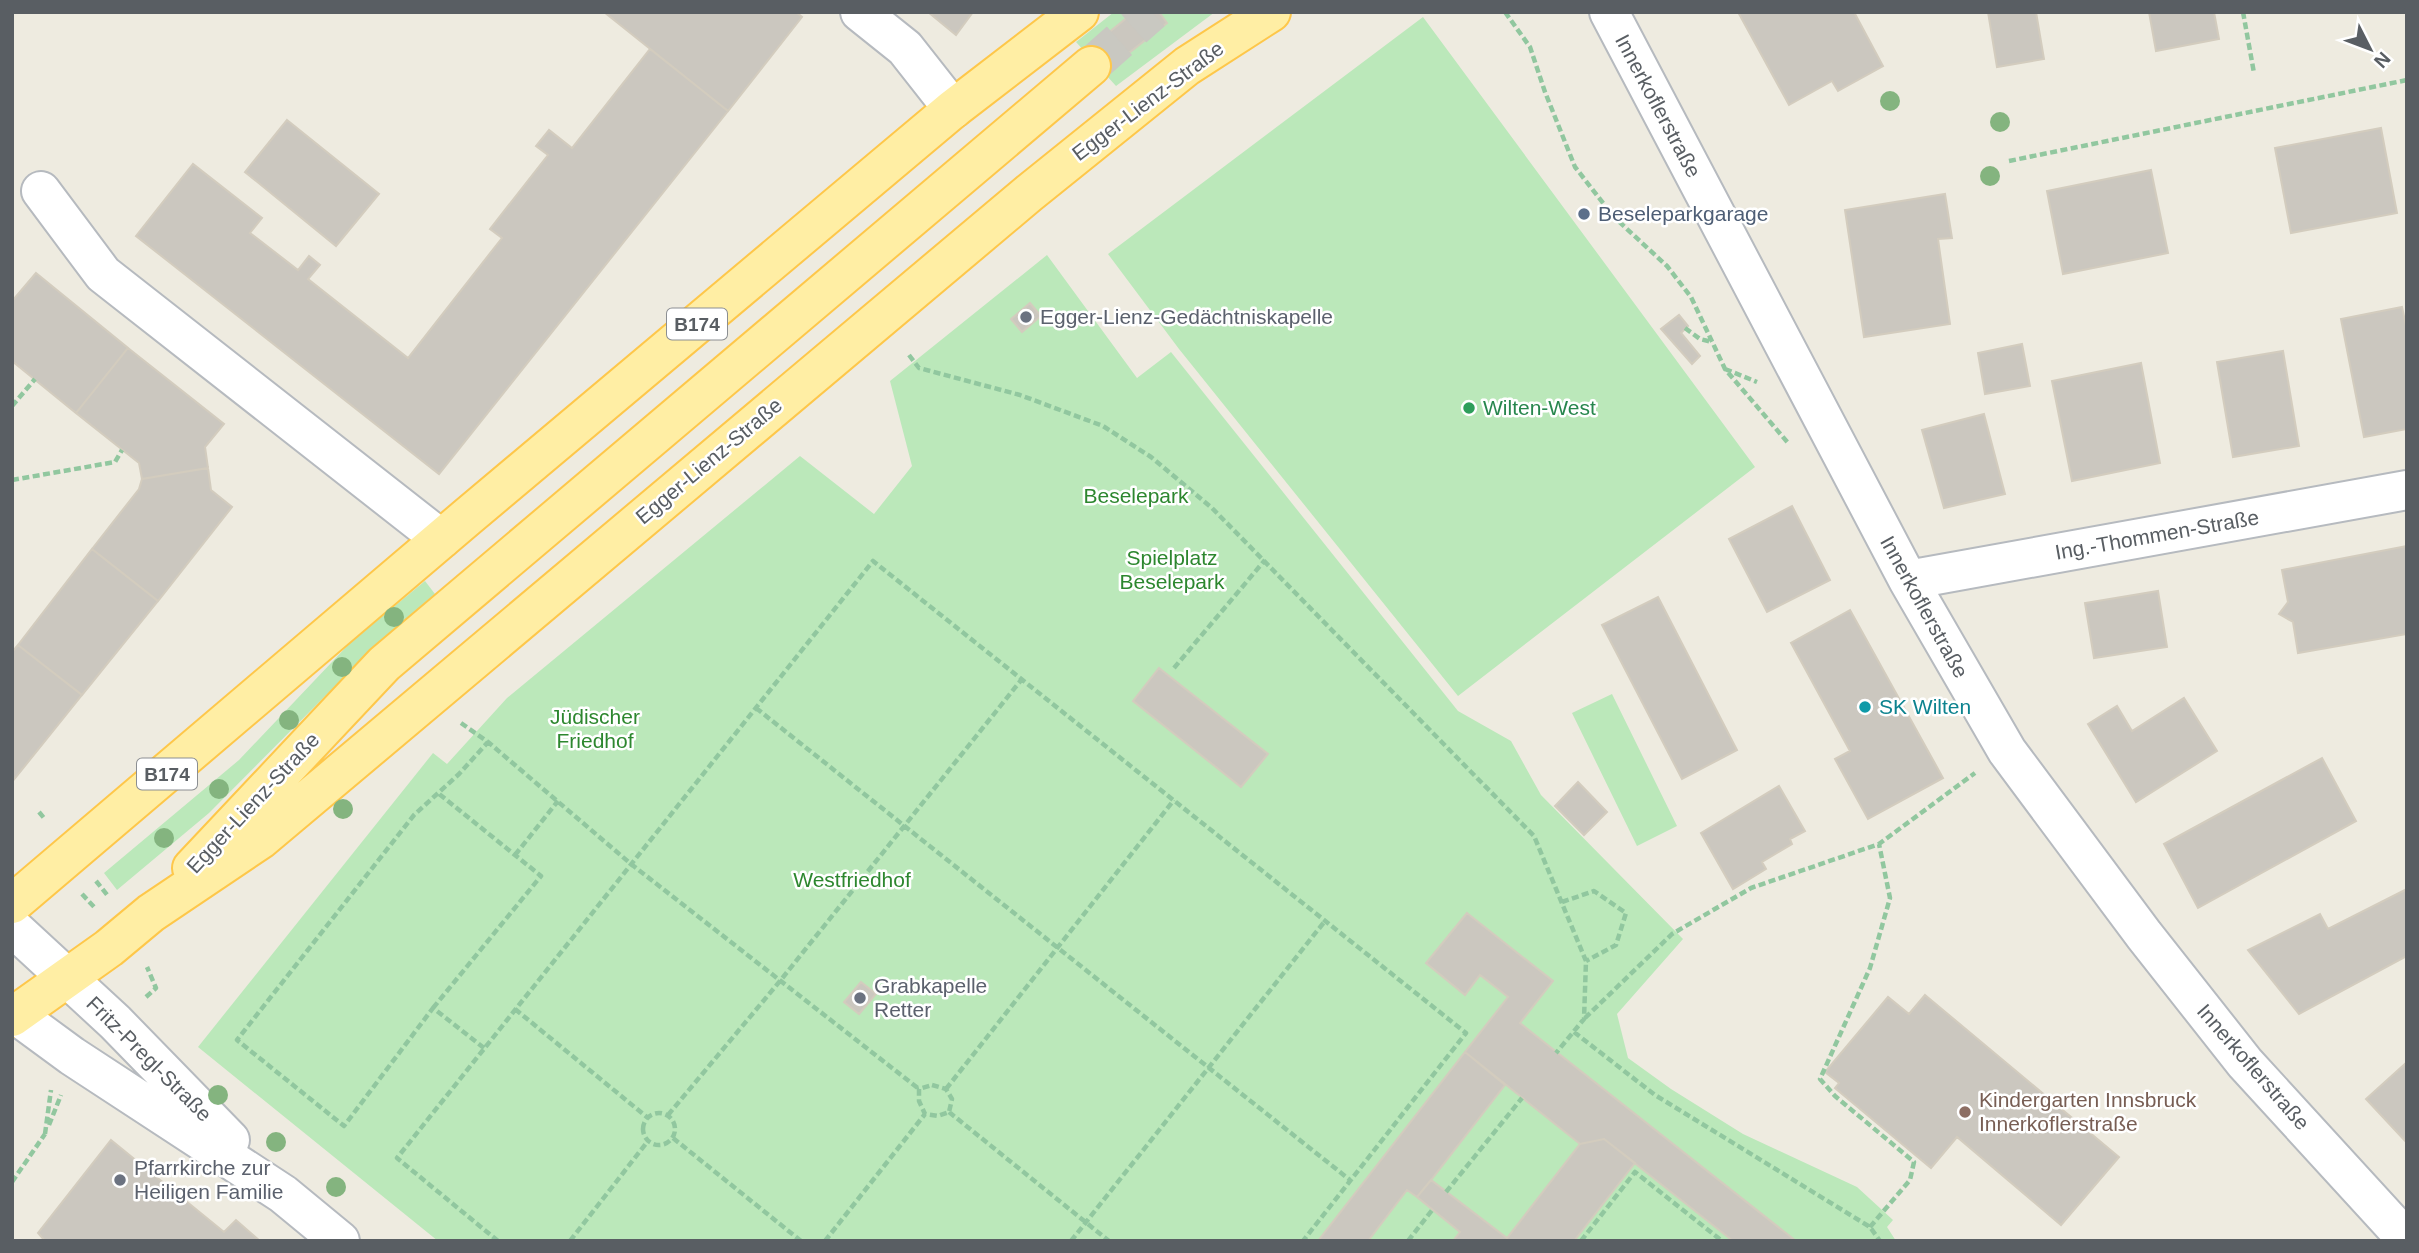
<svg xmlns="http://www.w3.org/2000/svg" width="2419" height="1253" font-family="Arial,sans-serif">
<style>
.green{fill:#bbe8ba}
.building{fill:#cbc7bf;stroke:#d3ccbe;stroke-width:2}
.lines{fill:none;stroke-linecap:round;stroke-linejoin:round}
.major-tunnel{stroke:#c9c8c1;stroke-width:38;stroke-dasharray:38 19;stroke-linecap:butt}
.minor-casing{stroke:#b6babf;stroke-width:42}
.major-casing{stroke:#fec74a;stroke-width:42}
.path{stroke:#91c79f;stroke-width:4.5;stroke-dasharray:7 3.5;stroke-linecap:butt}
.minor{stroke:#fff;stroke-width:38}
.major{stroke:#ffeea4;stroke-width:38}
.tree{fill:#84b47f}
.service-dot{fill:#5c6f8a;stroke:#fff;stroke-width:2.5}
.worship-dot{fill:#6b7280;stroke:#fff;stroke-width:2.5}
.leisure-dot{fill:#2e9e5b;stroke:#fff;stroke-width:2.5}
.culture-dot{fill:#0f9aa8;stroke:#fff;stroke-width:2.5}
.education-dot{fill:#8d6e63;stroke:#fff;stroke-width:2.5}
.labels{text-anchor:middle;stroke-width:5;stroke-linejoin:round;paint-order:stroke}
.shield{fill:#fff;stroke:#8b8e92;stroke-width:2}
.shield-label{font-size:19px;font-weight:bold;fill:#595e63}
.street-label{font-size:21px;fill:#595e63;stroke:#fff}
.service-label{font-size:21px;fill:#4e5e75;stroke:#fff;text-anchor:start}
.worship-label{font-size:21px;fill:#5b616d;stroke:#fff;text-anchor:start}
.leisure-label{font-size:21px;fill:#27864d;stroke:#fff;text-anchor:start}
.park-label{font-size:21px;fill:#2d872f;stroke:#fff}
.culture-label{font-size:21px;fill:#0d838f;stroke:#fff;text-anchor:start}
.education-label{font-size:21px;fill:#785e54;stroke:#fff;text-anchor:start}
</style>
<rect width="100%" height="100%" fill="#eeebe0"/>
<path class="green" d="M1114 12H1215L1116 86 1076 42Z
M1423 17 1755 467 1458 696 1179 349 1108 254Z
M1047 255 1137 378 1171 352 1458 711 1511 741 1541 795 1683 939 1617 1014 1628 1058 1671 1089 1743 1134 1857 1187 1893 1220 1887 1227 1896 1241H438L198 1047 433 753 447 764 507 698 800 456 874 514 912 466 890 381Z
M425 581 435 594 362 659 209 813 117 890 104 873 239 760 350 643Z
M1612 694 1677 826 1637 846 1572 713Z"/>
<path class="building" d="M604 12H796L802 17 728 111Z
M928 12H973L956 35Z
M1134 12H1159L1167 23 1125 56 1107 34Z
M1738 12H1854L1883 66 1838 91 1832 81 1789 105Z
M1988 12H2036L2044 59 1997 67Z
M2149 12H2214L2219 39 2156 51Z
M650 49 728 111 439 474 136 236 193 164 262 218 250 233 298 270 309 256 320 265 308 279 408 358 502 238 490 229 548 155 536 146 549 130 572 148Z
M287 120 379 194 336 246 245 172Z
M2381 128 2397 213 2291 233 2275 148Z
M2151 170 2168 253 2063 274 2047 191Z
M1945 194 1952 238 1938 239 1950 324 1864 337 1845 210Z
M36 273 128 348 76 413 12 361V301Z
M1030 303 1041 316 1022 332 1011 319Z
M2402 307 2407 330V429L2364 437 2341 319Z
M1679 315 1688 326 1681 333 1700 356 1692 364 1661 329Z
M2022 344 2030 386 1985 394 1978 353Z
M128 348 224 424 205 447 208 468 142 479 139 463 76 413Z
M2283 351 2299 446 2233 457 2217 362Z
M2141 363 2160 463 2072 481 2052 381Z
M1984 414 2005 494 1944 508 1922 430Z
M208 468 211 490 232 507 158 601 92 549 139 489 142 479Z
M1792 506 1830 580 1767 612 1729 539Z
M2407 546V634L2298 653 2293 622 2279 614 2288 602 2282 570Z
M92 549 158 601 82 695 18 645Z
M2158 591 2167 647 2094 658 2085 603Z
M1658 597 1737 750 1682 779 1602 625Z
M1850 610 1943 778 1868 819 1835 759 1850 751 1791 643Z
M18 645 82 695 12 782V652Z
M1159 668 1268 754 1241 787 1133 701Z
M2184 698 2217 751 2136 802 2088 724 2117 706 2132 731Z
M2322 758 2356 821 2198 908 2164 844Z
M1578 782 1607 812 1584 835 1555 806Z
M1779 786 1805 831 1790 839 1792 844 1762 862 1766 869 1733 889 1701 833Z
M2407 889V956L2299 1014 2248 950 2320 914 2328 929Z
M1467 913 1553 981 1520 1023 1796 1241H1733L1604 1139 1580 1144 1465 1052 1508 997 1480 975 1465 995 1426 963Z
M861 982 876 994 859 1014 844 1002Z
M1925 995 2119 1157 2061 1225 1957 1137 1931 1168 1835 1088 1839 1083 1825 1072 1888 997 1909 1014Z
M1465 1052 1505 1085 1431 1180 1417 1197 1407 1190 1368 1241H1318Z
M2407 1062V1143L2366 1099Z
M1604 1139 1635 1163 1574 1241H1453L1460 1232 1417 1197 1431 1180 1507 1238 1580 1144Z
M111 1140 224 1232 236 1220 260 1241H45L38 1233Z"/>
<g class="lines">
<path class="major-tunnel" d="M1091 66 1152 12"/>
<g class="minor-casing">
<path id="minor" d="M860 12 905 48 953 109
M1609 12 1908 580 2007 751 2144 935 2245 1063 2407 1240
M41 191 103 274 441 539
M1908 580 2407 490
M12 927 115 1022 230 1140
M12 1012 72 1056 283 1194 340 1241"/>
</g>
<g class="major-casing">
<path id="major" d="M192 868 384 664 1091 66
M12 904 466 518 953 109 1079 12
M12 1017 109 948 151 913 261 839 1028 194 1187 66 1271 12"/>
</g>
<path class="path" d="M1505 12 1530 47 1545 92 1575 167 1614 217 1667 266 1691 297 1725 369 1789 444
M2243 12 2254 73
M2009 161 2407 80
M1685 328 1700 339 1712 342
M909 355 919 368 1020 395 1103 426 1151 457 1212 508 1534 836 1586 961 1584 1019 1556 1053
M1725 369 1757 382
M12 406 35 379
M12 480 115 462 122 450
M1174 668 1265 560
M756 708 1350 1180
M461 723 488 742 631 864 919 1089
M39 812 44 818
M515 855 558 801
M96 881 108 896
M82 894 95 908
M1562 902 1594 891 1626 913 1616 945 1586 961
M146 997 156 988 147 967
M433 1008 541 876 438 793
M515 1009 648 1118
M1585 1018 1672 934 1751 888 1879 844 1975 773
M1574 1032 1655 1095 1870 1227 1880 1241
M484 1048 433 1008 344 1126 237 1040 414 815 459 774 488 742
M932 1085 946 1089 952 1099 949 1112 938 1116 925 1114 919 1101V1089Z
M946 1089 1174 800
M949 1112 1109 1241
M643 1129a16 16 0 1 1 32 0a16 16 0 1 1-32 0Z
M668 1115 780 981 1022 679
M49 1125 61 1095
M45 1134 51 1090
M673 1138 801 1241
M12 1182 45 1134
M1446 1192 1522 1098
M1870 1227 1910 1180 1914 1162 1835 1096 1820 1079 1870 968 1890 898 1879 844
M498 1241 397 1158 873 561 1466 1033 1303 1241
M570 1241 648 1141
M825 1241 925 1114
M1071 1241 1325 921
M1408 1241 1433 1209
M1581 1241 1635 1172 1722 1241"/>
<use href="#minor" class="minor"/>
<use href="#major" class="major"/>
</g>
<g class="tree">
<circle cx="1890" cy="101" r="10"/>
<circle cx="2000" cy="122" r="10"/>
<circle cx="1990" cy="176" r="10"/>
<circle cx="394" cy="617" r="10"/>
<circle cx="342" cy="667" r="10"/>
<circle cx="289" cy="720" r="10"/>
<circle cx="219" cy="789" r="10"/>
<circle cx="343" cy="809" r="10"/>
<circle cx="164" cy="838" r="10"/>
<circle cx="218" cy="1095" r="10"/>
<circle cx="276" cy="1142" r="10"/>
<circle cx="336" cy="1187" r="10"/>
</g>
<circle class="service-dot" cx="1584" cy="214" r="7"/>
<g class="worship-dot">
<circle cx="1026" cy="317" r="7"/>
<circle cx="860" cy="998" r="7"/>
<circle cx="120" cy="1180" r="7"/>
</g>
<circle class="leisure-dot" cx="1469" cy="408" r="7"/>
<circle class="culture-dot" cx="1865" cy="707" r="7"/>
<circle class="education-dot" cx="1965" cy="1112" r="7"/>
<g class="labels">
<g class="shield">
<rect x="667" y="308.5" width="60" height="31" rx="5"/>
<rect x="137" y="758.5" width="60" height="31" rx="5"/>
</g>
<g class="shield-label">
<text x="697" y="331">B174</text>
<text x="167" y="781">B174</text>
</g>
<g class="street-label">
<text transform="translate(1148 101) rotate(-37)" y="7">Egger-Lienz-Straße</text>
<text transform="translate(1658 106) rotate(62)" y="7">Innerkoflerstraße</text>
<text transform="translate(709 461) rotate(-40)" y="7">Egger-Lienz-Straße</text>
<text transform="translate(2157 535) rotate(-10)" y="7">Ing.-Thommen-Straße</text>
<text transform="translate(1924 607) rotate(61)" y="7">Innerkoflerstraße</text>
<text transform="translate(253 803) rotate(-47)" y="7">Egger-Lienz-Straße</text>
<text transform="translate(149 1059) rotate(45)" y="7">Fritz-Pregl-Straße</text>
<text transform="translate(2253 1067) rotate(49)" y="7">Innerkoflerstraße</text>
</g>
<g class="service-label">
<text x="1598" y="221">Beseleparkgarage</text>
</g>
<g class="worship-label">
<text x="1040" y="324">Egger-Lienz-Gedächtniskapelle</text>
<text x="874" y="993">Grabkapelle<tspan x="874" dy="24">Retter</tspan></text>
<text x="134" y="1175">Pfarrkirche zur<tspan x="134" dy="24">Heiligen Familie</tspan></text>
</g>
<g class="leisure-label">
<text x="1483" y="415">Wilten-West</text>
</g>
<g class="park-label">
<text x="1136" y="503">Beselepark</text>
<text x="1172" y="565">Spielplatz<tspan x="1172" dy="24">Beselepark</tspan></text>
<text x="595" y="724">Jüdischer<tspan x="595" dy="24">Friedhof</tspan></text>
<text x="852" y="887">Westfriedhof</text>
</g>
<g class="culture-label">
<text x="1879" y="714">SK Wilten</text>
</g>
<g class="education-label">
<text x="1979" y="1107">Kindergarten Innsbruck<tspan x="1979" dy="24">Innerkoflerstraße</tspan></text>
</g>
</g>
<rect width="2419" height="1253" fill="none" stroke="#595e63" stroke-width="28"/>
<g transform="translate(2370 49) rotate(132)" stroke="#ffffff" stroke-width="5" paint-order="stroke">
<path d="M0-5L12 26L0 18L-12 26Z" fill="#595e63"/>
<text y="-10" font-size="19" font-weight="bold" text-anchor="middle" fill="#595e63">N</text>
</g>
</svg>
